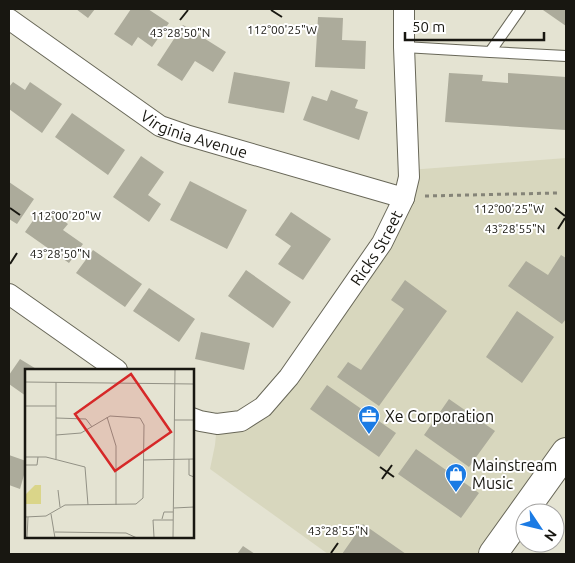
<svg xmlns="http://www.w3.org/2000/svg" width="575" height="563" font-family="Ubuntu,sans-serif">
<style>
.built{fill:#d8d7be}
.building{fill:#acab9b}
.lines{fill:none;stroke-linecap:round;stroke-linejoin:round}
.lane-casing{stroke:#686758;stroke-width:12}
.street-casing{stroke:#686758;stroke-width:22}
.primary-casing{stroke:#686758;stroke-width:30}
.path{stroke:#858478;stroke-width:3;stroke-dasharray:4 4;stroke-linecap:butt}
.lane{stroke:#fff;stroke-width:10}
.street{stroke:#fff;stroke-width:20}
.primary{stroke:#fff;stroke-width:28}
.ticks{fill:none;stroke:#181711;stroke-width:2}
.labels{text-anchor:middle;stroke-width:4;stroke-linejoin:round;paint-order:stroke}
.street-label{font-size:16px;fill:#181711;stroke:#fff}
.poi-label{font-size:16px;fill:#181711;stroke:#fff;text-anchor:start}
.inset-road{fill:none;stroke:#929185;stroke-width:1}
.view{fill:#d62828;fill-opacity:0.15;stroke:#d62828;stroke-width:2.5}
.inset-edge{fill:none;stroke:#181711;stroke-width:2.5}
.ticks-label{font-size:12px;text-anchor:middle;fill:#181711;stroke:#fff;stroke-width:4;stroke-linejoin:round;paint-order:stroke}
</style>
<rect width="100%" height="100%" fill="#e4e3d2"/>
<path class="built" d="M566 158V452L493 554H328L210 469 215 445 217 424 241 421 382 243 409 170Z"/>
<path class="building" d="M76 9H95L88 18Z
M131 9H148L169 23 152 47 138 37 132 46 114 34Z
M544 9H566V26L543 10Z
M318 17 343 18 342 40 366 41 365 69 315 67Z
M183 25 226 52 213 72 195 61 182 81 157 65Z
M234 72 290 82 284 113 228 103Z
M449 73 483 75 482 81 508 83V73L566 77V130L445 122Z
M13 82 25 90 30 82 62 104 42 133 9 109V87Z
M331 90 358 100 355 108 368 112 359 140 303 120 312 96 327 101Z
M72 113 125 150 108 175 55 137Z
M141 156 164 172 148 195 161 204 149 222 113 197Z
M190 181 247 210 227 249 170 220Z
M9 182 34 199 17 224 9 219Z
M50 211 68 224 63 230 83 244 69 263 25 232 39 212 46 217Z
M291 212 331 239 303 280 278 264 291 246 275 235Z
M93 250 142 284 125 307 76 273Z
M561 255 566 258V319L562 324 508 286 526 261 548 275Z
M246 270 291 302 273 328 228 296Z
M405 280 447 311 379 406 337 377 348 362 361 370 404 309 391 300Z
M149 288 195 319 179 342 133 311Z
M517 311 554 337 522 383 486 357Z
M201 332 250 343 244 370 195 359Z
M20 359 38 370H26V396L9 384V375Z
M327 385 396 433 379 457 310 409Z
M449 399 495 431 469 467 424 435Z
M416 449 479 493 461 518 398 474Z
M9 455 26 461V468L20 489 9 485Z
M363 524 406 554H342Z
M243 546 255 554H237Z"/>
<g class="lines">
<g class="lane-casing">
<path id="lane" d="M404 47 490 52 520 9
M490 52 566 56"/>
</g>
<g class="street-casing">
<g id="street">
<path id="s1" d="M9 19 160 126 186 135 404 198"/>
<path d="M9 294 117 370"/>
<path id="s2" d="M192 418 200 421 217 424 241 421 263 407 289 377 382 243 404 198 409 177 404 47V9"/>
</g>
</g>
<g class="primary-casing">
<path id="primary" d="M493 554 566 452"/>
</g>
<path class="path" d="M425 196 557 193"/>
<use href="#lane" class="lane"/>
<use href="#street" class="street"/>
<use href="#primary" class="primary"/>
</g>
<path class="ticks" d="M271 10 282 17M180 20 188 10M10 208 20 215M555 208 565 216M558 229 565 218M10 264 17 253M380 467 394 477M382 479 392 465M331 553 338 543"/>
<defs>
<g id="office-pin" transform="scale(1.125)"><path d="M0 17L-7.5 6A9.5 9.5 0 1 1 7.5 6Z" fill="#1b7be4" stroke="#fff"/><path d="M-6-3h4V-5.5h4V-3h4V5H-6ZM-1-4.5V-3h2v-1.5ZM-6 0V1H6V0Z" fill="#fff"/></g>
<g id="shop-pin" transform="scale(1.125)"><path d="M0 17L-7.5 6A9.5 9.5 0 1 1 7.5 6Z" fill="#1b7be4" stroke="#fff"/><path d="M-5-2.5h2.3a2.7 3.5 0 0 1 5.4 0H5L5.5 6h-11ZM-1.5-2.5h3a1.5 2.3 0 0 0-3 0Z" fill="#fff"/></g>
</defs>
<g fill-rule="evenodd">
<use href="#office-pin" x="369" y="416"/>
<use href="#shop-pin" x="456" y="474"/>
</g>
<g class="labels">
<g class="street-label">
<text dy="6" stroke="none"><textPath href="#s1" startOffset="220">Virginia Avenue</textPath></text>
<text dy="6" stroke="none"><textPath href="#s2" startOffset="272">Ricks Street</textPath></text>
</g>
<g class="poi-label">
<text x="385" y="422">Xe Corporation</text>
<text x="472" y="471">Mainstream<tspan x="472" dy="18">Music</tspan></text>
</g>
</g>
<g transform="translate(25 369)">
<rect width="169" height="169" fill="#e4e3d2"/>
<path d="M10 116H16V135H0V126Z" fill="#dad589"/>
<path class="inset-road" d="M0 13 169 15M0 37H31M82 48 91 77V136M31 49 61 50 67 58M149 51H169M0 88H21L60 98 63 136M31 90V13M164 90V106L169 108M119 91 169 90M0 96H12L13 88M33 121 35 138M149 139 169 138M26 145 30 169M0 148 21 147 40 136 111 135 118 129 119 56 115 49 85 47 56 64 31 66M137 150 139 143H148M30 163 101 164 112 169M129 168 128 151H148M2 169 3 148M148 169 150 0"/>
<path class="view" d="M106 5 146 63 90 102 50 45Z"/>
<rect width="169" height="169" class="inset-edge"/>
</g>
<g class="ticks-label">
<text x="282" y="34">112°00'25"W</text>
<text x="180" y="37">43°28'50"N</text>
<text x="509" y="213">112°00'25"W</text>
<text x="66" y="220">112°00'20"W</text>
<text x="515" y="233">43°28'55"N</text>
<text x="60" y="258">43°28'50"N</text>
<text x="338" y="535">43°28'55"N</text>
</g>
<rect width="575" height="563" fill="none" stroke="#181711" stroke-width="20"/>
<g transform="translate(540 528) rotate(125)"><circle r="24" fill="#ffffff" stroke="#a3a2a0"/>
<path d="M0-4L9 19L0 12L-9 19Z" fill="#1b7be4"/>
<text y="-8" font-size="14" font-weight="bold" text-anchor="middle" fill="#181711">N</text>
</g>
<path d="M405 32v8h139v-8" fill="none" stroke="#181711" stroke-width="2.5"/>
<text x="412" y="32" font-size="15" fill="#181711" stroke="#ffffff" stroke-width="4" paint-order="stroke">50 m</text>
</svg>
